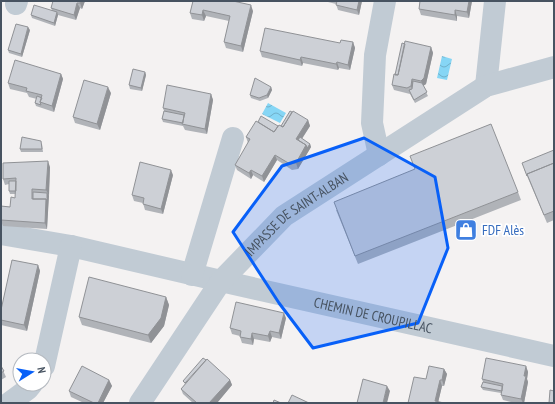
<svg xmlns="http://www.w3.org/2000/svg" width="555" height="404" font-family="'PT Sans Narrow',sans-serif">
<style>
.water{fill:url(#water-waves)}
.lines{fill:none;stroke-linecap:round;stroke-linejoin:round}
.minor{stroke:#c1cbd4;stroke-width:22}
.wall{fill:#b0b3b8}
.shaded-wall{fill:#909296}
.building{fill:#cdd0d6;stroke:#909296}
.marked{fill:#0860f8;fill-opacity:0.2;stroke:#0860f8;stroke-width:3;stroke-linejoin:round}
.labels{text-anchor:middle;stroke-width:3.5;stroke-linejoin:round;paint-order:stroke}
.street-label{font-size:14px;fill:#475361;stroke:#fff}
.shop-label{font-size:14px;fill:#366cbe;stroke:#fff;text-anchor:start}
</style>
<defs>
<pattern id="water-waves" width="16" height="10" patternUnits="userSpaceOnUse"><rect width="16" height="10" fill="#86d6f5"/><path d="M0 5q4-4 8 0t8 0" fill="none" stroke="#6fb0ca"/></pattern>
</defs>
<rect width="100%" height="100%" fill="#f4f2f2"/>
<path class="water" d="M442 56 452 59 447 80 437 78Z
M268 103 286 113 280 123 262 114Z"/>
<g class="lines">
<g class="minor">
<path d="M16 4 17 1"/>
<path d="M486 86 495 1"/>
<path d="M379 155 372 123 375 55 385 1"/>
<path id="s1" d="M1 234 71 246 221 281 554 356"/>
<path d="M192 275 233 138"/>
<path d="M44 366 71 246"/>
<path d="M9 403 28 389 32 384"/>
<path id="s2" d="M140 403 221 281 284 216 486 86 554 67"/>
</g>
</g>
<path class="wall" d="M85 1 82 9 80 8 76 20 58 15 55 26 32 18 31 15 52 10 51 8Z
M193 1 253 11 243 52 226 48 224 42 229 21 206 16 204 21 192 19 190 13Z
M324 1H362L359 15 338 10 336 4Z
M420 1H472L469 18 457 16V21L421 15 419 9Z
M30 30 22 57 9 53 8 50Z
M353 42 355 48 350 70 339 68 338 70 303 63 302 66 262 57 260 51 340 43Z
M431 47 433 53 426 84 423 86 428 96 415 103 410 94 394 90 392 85 395 75Z
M145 72 146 75 142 91 130 89 129 85Z
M61 74 63 79 54 112 36 106 35 103 37 99 29 97 27 93 10 89 8 83Z
M271 87 272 90 268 98 260 101 251 98 250 95Z
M111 93 100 130 75 123 73 117Z
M211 94 213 100 207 134 185 130 183 126 163 122 162 119 164 111 163 108Z
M308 120 310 126 302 139 310 144 311 147 298 169 292 170 277 160 264 182 253 175 251 179 237 170 235 165 248 143 246 137 258 122 278 126Z
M42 144 43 152H21L20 149Z
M554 150V220L547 223 524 169Z
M50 167 47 229 3 226 1 221V206L10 207 15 198 16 194H10L9 191V184L5 185 3 179Z
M173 175 163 214 145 210 143 203 134 201 132 195Z
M518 192 521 200 358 264 336 210Z
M38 265 40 271 27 331 1 325V310Z
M166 297 169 305 164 326 151 343 82 325 79 317Z
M286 318 281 339 272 337 270 342 254 339 253 345 242 343 240 337V336L232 334 230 328Z
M1 366 6 377 1 380Z
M526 366 528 372 527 379 528 382 524 403H515L503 400 501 395V393L483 390 481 387 483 382 482 379Z
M444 369 447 374 444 386H442L438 402 426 379Z
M109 380 112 386 103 403H84L71 397 69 391Z
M230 380 232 385 217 403H193L183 394 181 389 185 384 183 381Z"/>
<path class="shaded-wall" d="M81 1H85L82 9 80 3Z
M359 1H362L359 15 357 10Z
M469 1H472L469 18 467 12Z
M77 3 80 8 76 20 74 15Z
M251 5 253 11 243 52 241 46Z
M203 10 206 16 204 21 202 15Z
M455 10 457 16V21L455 15Z
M57 12 58 15 55 26 54 23Z
M28 27 30 30 22 57 21 54Z
M353 42 355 48 350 70 348 65Z
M431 47 433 53 426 84 423 86 421 81Z
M301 57 303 63 302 66 300 60Z
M337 62 339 68 338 70 336 64Z
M145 72 146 75 142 91 141 88Z
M61 74 63 79 54 112 52 106Z
M412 79 414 85 413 92 411 86Z
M108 87 111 93 100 130 97 124Z
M271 87 272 90 268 98 267 95Z
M211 94 213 100 207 134 205 129Z
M308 120 310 126 299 143 296 139Z
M310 144 311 147 298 169 296 163 306 145Z
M275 155 277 160 264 182 262 176Z
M48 161 50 167 49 196 46 190Z
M171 170 173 175 163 214 161 209Z
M251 170 253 175 251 179 249 173Z
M47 193 49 196 47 229 45 223 46 199Z
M38 265 40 271 27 331 24 325Z
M166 297 169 305 164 326 151 343 148 335Z
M284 313 286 318 281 339 279 333Z
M270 331 272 337 270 342 268 336Z
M252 333 254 339 253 345 251 339Z
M526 366 528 372 527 379 528 382 524 403H523L521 399 524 376Z
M444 369 447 374 444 386 442 380Z
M109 380 112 386 103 403H98Z
M230 380 232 385 217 403H209Z
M440 380 442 386 438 403 435 401Z
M387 386 390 391 387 403H383Z"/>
<path class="building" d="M53 1H81L80 3H77L74 15 51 8Z
M193 1H233L251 5 241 46 224 42 230 16 203 10 202 15 190 13Z
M337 1H359L357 10 336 5Z
M420 1H469L467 12 455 10V15L419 9Z
M34 5 57 12 54 23 31 15Z
M16 24 28 27 21 54 8 50Z
M265 28 340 43 341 40 353 42 348 65 337 62 336 64 301 57 300 60 260 51Z
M405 41 431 47 424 78 421 81 412 79 411 86 407 88 392 85 394 74 398 75Z
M402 43 405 44 398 75H395Z
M15 60 61 74 52 106 40 102 42 95 26 91 27 88 8 83Z
M133 69 145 72 141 88 129 85Z
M255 78 271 87 267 95 259 98 250 95Z
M84 80 108 87 97 124 73 117Z
M413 81 422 83 427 92 414 100 409 90 412 89Z
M167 85 211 94 205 129 182 124 185 113 163 108Z
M37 96 42 98 40 102 41 105 35 103Z
M164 111 184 115 183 123 162 119Z
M290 111 292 112 283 127 281 126Z
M293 111 308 120 296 139 306 145 296 163 290 164 275 155 262 176 251 170 249 173 235 165 250 139 246 137 256 121 274 132 279 125 283 127Z
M261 116 278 126 274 132 258 122Z
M491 124 518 192 355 256 334 202 415 169 410 156Z
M22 137 41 141 42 149H20Z
M300 137 310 144 307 148 306 145 298 140Z
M554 150V163L527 174V176L522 163Z
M48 161 46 190 32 189V199H46L45 223 1 220V206L10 207 11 197 15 198 16 178 3 179V163Z
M140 162 171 170 161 209 143 204 144 198 132 195Z
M554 163V211L544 215 527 174Z
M9 181H16V191H9Z
M33 192 47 193V201L46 199H33Z
M12 260 38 265 24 325 1 320V310Z
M89 277 166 297 161 318 148 335 79 317Z
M236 302 284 313 279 333 270 331 268 336 252 333 251 339 240 337 241 331 230 328Z
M203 358 206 360 185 383 183 381Z
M486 358 526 366 524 376H526L521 399 501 395 503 384 482 379Z
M207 359 230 380 209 403H197L181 389Z
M1 366 4 371 1 373Z
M82 366 109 380 98 403H94L69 391Z
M429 366 444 369 442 380H440L435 401 444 403H408L414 377 426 379Z
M363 379 387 386 383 403H357Z
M483 382 502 386V391L481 387Z
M550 390 554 391V403H549Z
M292 395 309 403H288Z
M274 400 281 403H273Z"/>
<path class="marked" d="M364 138 435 177 448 248 418 323 313 348 279 303 233 232 282 166Z"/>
<defs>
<g id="shop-square" transform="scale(1.15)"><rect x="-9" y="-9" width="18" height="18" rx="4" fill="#3f7fe0" stroke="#fff"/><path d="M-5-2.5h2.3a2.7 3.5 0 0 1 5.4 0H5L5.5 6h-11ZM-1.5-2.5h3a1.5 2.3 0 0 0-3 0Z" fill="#fff"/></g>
</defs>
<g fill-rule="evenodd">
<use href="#shop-square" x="466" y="230"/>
</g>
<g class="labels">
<g class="street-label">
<text dy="5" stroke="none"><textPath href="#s2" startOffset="248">IMPASSE DE SAINT-ALBAN</textPath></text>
<text dy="5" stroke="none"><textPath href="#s1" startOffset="381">CHEMIN DE CROUPILLAC</textPath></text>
</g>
<g class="shop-label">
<text x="482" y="235">FDF Alès</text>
</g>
</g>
<rect width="555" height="404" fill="none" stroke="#475361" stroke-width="4"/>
<g transform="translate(32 372) rotate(79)"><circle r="19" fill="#ffffff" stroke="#b5bac0"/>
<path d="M0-3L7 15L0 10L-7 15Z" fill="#0860f8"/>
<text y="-6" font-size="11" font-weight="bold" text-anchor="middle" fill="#475361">N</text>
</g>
</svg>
